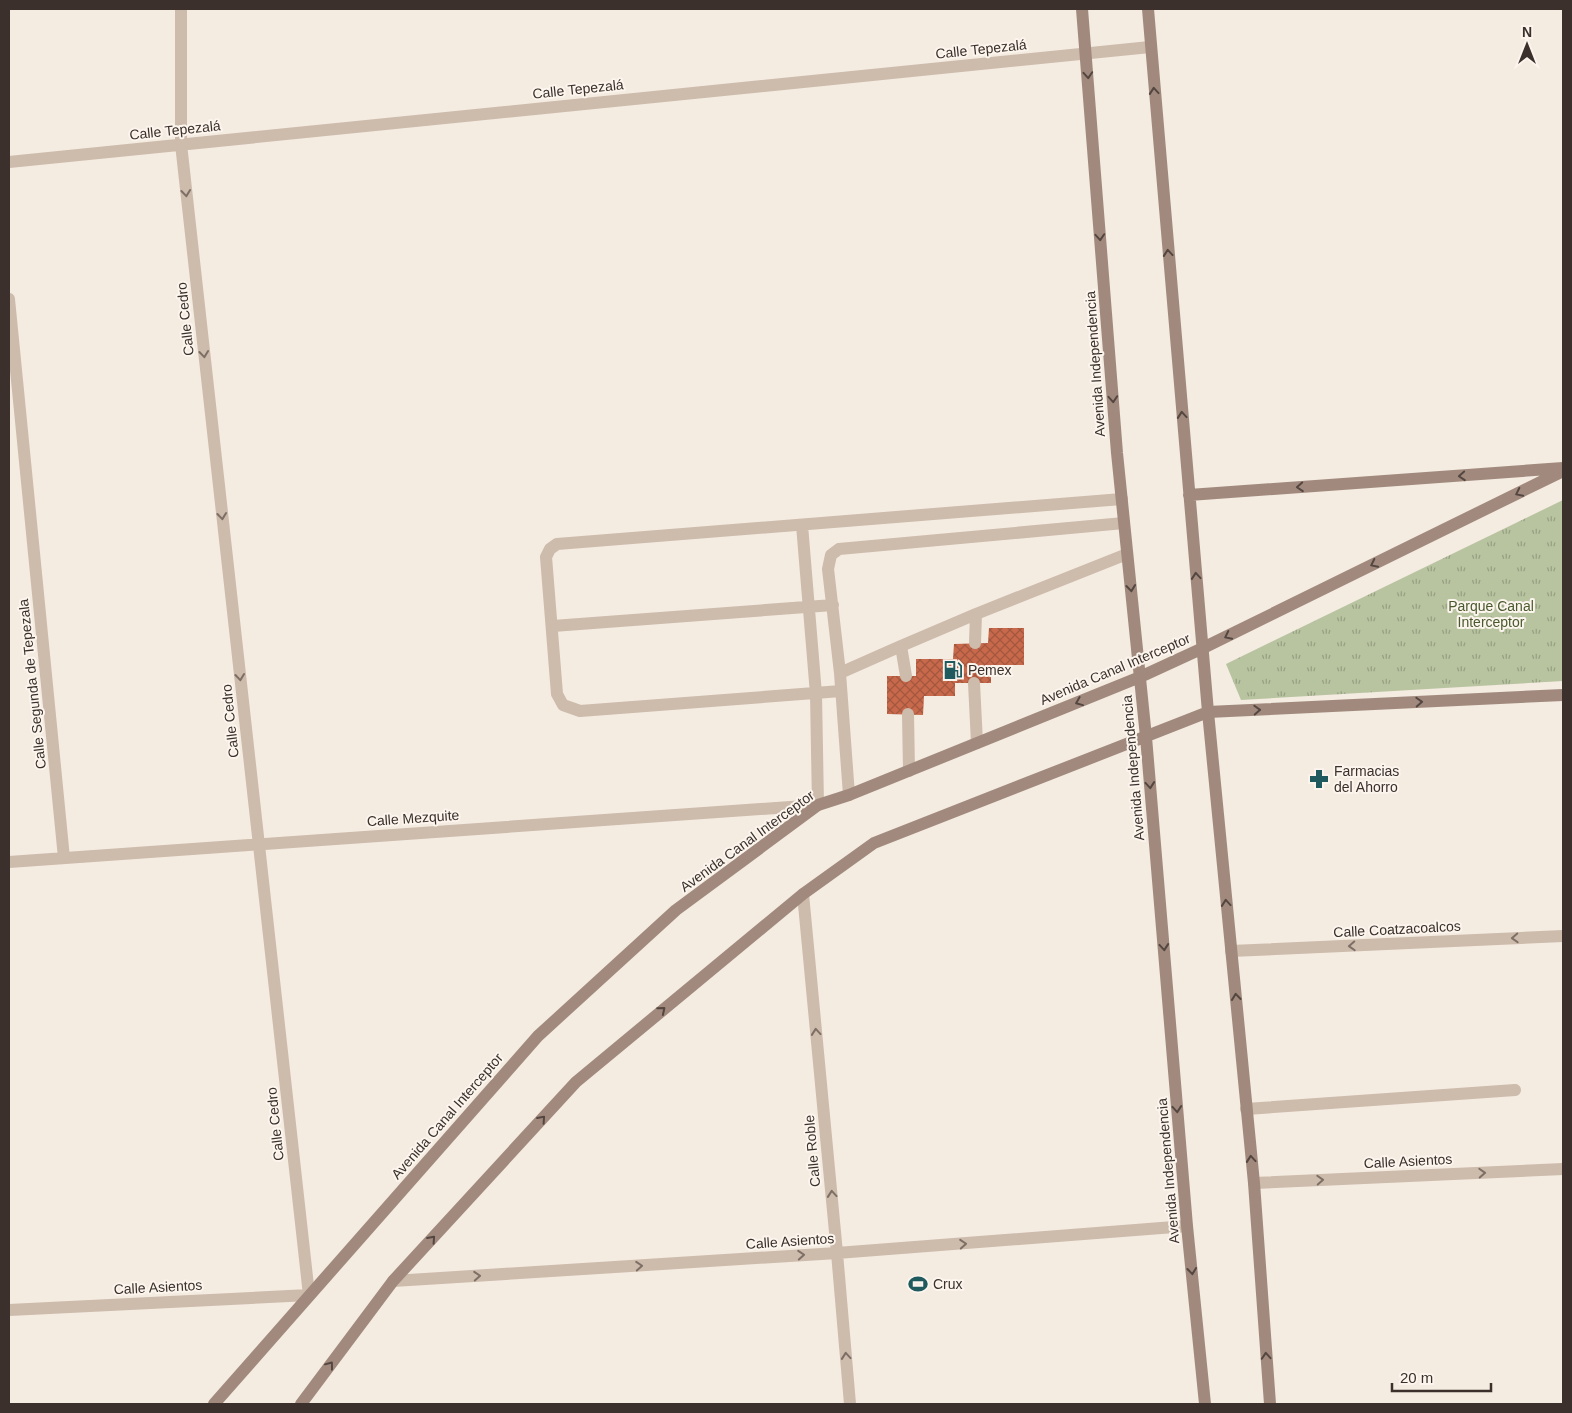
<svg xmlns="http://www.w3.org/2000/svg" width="1572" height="1413" font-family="Arial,sans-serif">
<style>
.park{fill:url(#park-tufts)}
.building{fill:url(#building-cross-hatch)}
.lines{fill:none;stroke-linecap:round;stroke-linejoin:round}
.service{stroke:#cdbbac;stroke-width:12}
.minor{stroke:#cdbbac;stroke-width:12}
.secondary{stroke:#a18a7d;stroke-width:12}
.oneway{stroke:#544640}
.oneway2{stroke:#7d6f65}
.labels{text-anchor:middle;stroke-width:4;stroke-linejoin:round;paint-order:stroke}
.street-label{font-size:14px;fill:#3b302b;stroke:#fbf5ee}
.park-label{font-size:14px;fill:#4a5a2e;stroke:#fbf5ee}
.poi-label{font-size:14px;fill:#3b302b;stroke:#fbf5ee;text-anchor:start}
</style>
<defs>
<pattern id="park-tufts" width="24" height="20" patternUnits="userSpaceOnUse" patternTransform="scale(1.25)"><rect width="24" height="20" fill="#b8c4a0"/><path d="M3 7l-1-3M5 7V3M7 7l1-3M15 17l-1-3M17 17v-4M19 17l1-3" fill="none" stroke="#97a083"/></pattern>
<pattern id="building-cross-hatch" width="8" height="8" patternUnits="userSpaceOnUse" patternTransform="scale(1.25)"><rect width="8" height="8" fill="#c8694b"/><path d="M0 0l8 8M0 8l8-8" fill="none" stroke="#a4573f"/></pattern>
</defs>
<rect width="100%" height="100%" fill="#f4ebe1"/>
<path class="park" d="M1563 500V681L1241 700 1226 664Z"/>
<path class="building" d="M989 628H1024V665H991V683H955V696H924L923 715 887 714V676H916V659H953L954 644 988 643Z"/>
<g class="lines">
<path class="service" d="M181 144V9
M802 525 816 694 818 805
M976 614 1127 554
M553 626 833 605
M840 673 901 646
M906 676 901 646 976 614 975 643
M974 683 977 743
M841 691 580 711 563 705 557 694 546 557 550 549 557 544 1122 499
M908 714 909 771
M849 795 840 673 828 569 831 555 839 549 1124 523
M1246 1109 1515 1090"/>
<path class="minor" d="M9 162 1150 47
M9 299 64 858
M9 862 818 805
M803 894 837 1253 850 1404
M1231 951 1563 936
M1254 1183 1563 1169
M393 1281 837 1253 1187 1226
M9 1310 309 1295 181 144"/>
<path class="secondary" d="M1082 9 1117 453 1146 737 1187 1226 1205 1404
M1148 9 1208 712 1254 1183 1270 1404
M1189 495 1563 468
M214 1404 538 1036 676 910 818 805 849 795 1140 677 1203 648 1563 471
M301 1404 393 1281 576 1082 803 894 874 843 1208 712 1563 695"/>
</g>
<defs><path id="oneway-chevron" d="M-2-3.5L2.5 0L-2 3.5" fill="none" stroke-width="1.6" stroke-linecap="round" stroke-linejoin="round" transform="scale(1.25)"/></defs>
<g class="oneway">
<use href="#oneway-chevron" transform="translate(1088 75) rotate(86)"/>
<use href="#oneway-chevron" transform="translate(1154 91) rotate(-95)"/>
<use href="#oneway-chevron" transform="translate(1100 237) rotate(86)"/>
<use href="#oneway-chevron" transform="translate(1168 253) rotate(-95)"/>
<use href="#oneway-chevron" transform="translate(1113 399) rotate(86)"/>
<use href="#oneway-chevron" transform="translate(1182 415) rotate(-95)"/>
<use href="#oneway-chevron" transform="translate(1462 476) rotate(176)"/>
<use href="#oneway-chevron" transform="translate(1300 487) rotate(176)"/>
<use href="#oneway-chevron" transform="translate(1519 493) rotate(154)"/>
<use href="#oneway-chevron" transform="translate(1374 564) rotate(154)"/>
<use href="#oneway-chevron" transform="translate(1196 576) rotate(-95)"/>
<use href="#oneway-chevron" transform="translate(1131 588) rotate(84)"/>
<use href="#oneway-chevron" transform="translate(1228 636) rotate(154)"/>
<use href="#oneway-chevron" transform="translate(1079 702) rotate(158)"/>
<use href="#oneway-chevron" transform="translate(1419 702) rotate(-3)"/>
<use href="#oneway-chevron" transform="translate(1257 710) rotate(-3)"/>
<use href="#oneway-chevron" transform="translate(1150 785) rotate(85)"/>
<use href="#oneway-chevron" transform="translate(1226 903) rotate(-95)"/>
<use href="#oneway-chevron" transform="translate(1164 947) rotate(85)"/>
<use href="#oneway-chevron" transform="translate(1236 997) rotate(-96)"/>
<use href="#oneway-chevron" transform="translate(662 1010) rotate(-40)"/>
<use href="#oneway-chevron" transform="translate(1177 1109) rotate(85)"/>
<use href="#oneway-chevron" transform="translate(542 1119) rotate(-48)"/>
<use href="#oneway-chevron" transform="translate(1251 1159) rotate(-95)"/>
<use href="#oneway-chevron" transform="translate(432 1239) rotate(-48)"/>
<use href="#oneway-chevron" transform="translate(1192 1271) rotate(84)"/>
<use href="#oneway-chevron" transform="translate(1266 1356) rotate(-94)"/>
<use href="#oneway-chevron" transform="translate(330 1365) rotate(-53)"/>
</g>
<g class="oneway2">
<use href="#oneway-chevron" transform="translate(186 193) rotate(84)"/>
<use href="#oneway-chevron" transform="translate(204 354) rotate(84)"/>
<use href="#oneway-chevron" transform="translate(222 516) rotate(84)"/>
<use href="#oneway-chevron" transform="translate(240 677) rotate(84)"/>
<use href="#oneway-chevron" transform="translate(1515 938) rotate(177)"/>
<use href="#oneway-chevron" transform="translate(1352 946) rotate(177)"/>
<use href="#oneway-chevron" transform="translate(816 1032) rotate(-95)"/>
<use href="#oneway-chevron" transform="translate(1482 1173) rotate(-3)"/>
<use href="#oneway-chevron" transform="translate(1320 1180) rotate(-3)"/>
<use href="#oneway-chevron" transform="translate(832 1194) rotate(-95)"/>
<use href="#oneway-chevron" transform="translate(963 1244) rotate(-4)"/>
<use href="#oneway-chevron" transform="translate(801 1255) rotate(-4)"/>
<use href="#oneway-chevron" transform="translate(639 1266) rotate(-4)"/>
<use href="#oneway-chevron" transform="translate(477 1276) rotate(-4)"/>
<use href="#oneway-chevron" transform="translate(846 1356) rotate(-95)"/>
</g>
<defs>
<g id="fuel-bare" transform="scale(1.5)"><path d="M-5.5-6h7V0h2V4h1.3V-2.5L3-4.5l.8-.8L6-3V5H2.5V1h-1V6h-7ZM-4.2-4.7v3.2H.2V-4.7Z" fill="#1f5a5e" stroke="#fbf5ee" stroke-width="2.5" paint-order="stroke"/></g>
<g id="pharmacy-bare" transform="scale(1.5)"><path d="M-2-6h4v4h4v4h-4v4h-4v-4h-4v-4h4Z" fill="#1f5a5e" stroke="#fbf5ee" stroke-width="2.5" paint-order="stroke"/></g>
<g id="stadium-bare" transform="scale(1.5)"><path d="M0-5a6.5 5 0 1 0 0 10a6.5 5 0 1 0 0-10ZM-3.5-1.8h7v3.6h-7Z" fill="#1f5a5e" stroke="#fbf5ee" stroke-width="2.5" paint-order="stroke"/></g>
</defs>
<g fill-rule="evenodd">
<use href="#fuel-bare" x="953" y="670"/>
<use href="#pharmacy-bare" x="1319" y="779"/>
<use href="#stadium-bare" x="918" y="1284"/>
</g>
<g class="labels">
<g class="street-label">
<text transform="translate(981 49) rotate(-6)" y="5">Calle Tepezalá</text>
<text transform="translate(578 89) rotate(-6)" y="5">Calle Tepezalá</text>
<text transform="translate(175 130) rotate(-6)" y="5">Calle Tepezalá</text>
<text transform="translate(185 319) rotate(-96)" y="5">Calle Cedro</text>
<text transform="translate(1095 364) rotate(-94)" y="5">Avenida Independencia</text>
<text transform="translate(1115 669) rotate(-23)" y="5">Avenida Canal Interceptor</text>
<text transform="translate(32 684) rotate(-96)" y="5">Calle Segunda de Tepezala</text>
<text transform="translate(230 721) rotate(-96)" y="5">Calle Cedro</text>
<text transform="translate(1133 768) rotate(-95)" y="5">Avenida Independencia</text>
<text transform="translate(413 818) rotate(-4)" y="5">Calle Mezquite</text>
<text transform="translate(747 841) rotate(-36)" y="5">Avenida Canal Interceptor</text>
<text transform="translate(1397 929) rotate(-3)" y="5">Calle Coatzacoalcos</text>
<text transform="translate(447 1116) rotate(-49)" y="5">Avenida Canal Interceptor</text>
<text transform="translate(275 1124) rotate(-96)" y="5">Calle Cedro</text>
<text transform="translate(812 1151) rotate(-95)" y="5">Calle Roble</text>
<text transform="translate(1408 1161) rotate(-3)" y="5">Calle Asientos</text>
<text transform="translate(1168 1171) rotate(-95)" y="5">Avenida Independencia</text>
<text transform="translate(790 1241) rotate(-4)" y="5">Calle Asientos</text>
<text transform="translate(158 1287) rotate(-3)" y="5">Calle Asientos</text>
</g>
<g class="park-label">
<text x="1491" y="611">Parque Canal<tspan x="1491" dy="16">Interceptor</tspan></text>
</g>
<g class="poi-label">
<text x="968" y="675">Pemex</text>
<text x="1334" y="776">Farmacias<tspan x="1334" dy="16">del Ahorro</tspan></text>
<text x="933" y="1289">Crux</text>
</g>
</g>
<rect width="1572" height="1413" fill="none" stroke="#3b302b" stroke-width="20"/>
<g transform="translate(1527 45)" stroke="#fbf5ee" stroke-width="4" paint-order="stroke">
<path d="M0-4L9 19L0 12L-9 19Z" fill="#3b302b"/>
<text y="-8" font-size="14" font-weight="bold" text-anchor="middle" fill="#3b302b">N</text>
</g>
<path d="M1392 1383v8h99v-8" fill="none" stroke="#3b302b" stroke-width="2.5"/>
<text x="1400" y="1383" font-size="15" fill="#3b302b" stroke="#fbf5ee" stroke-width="4" paint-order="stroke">20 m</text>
</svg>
